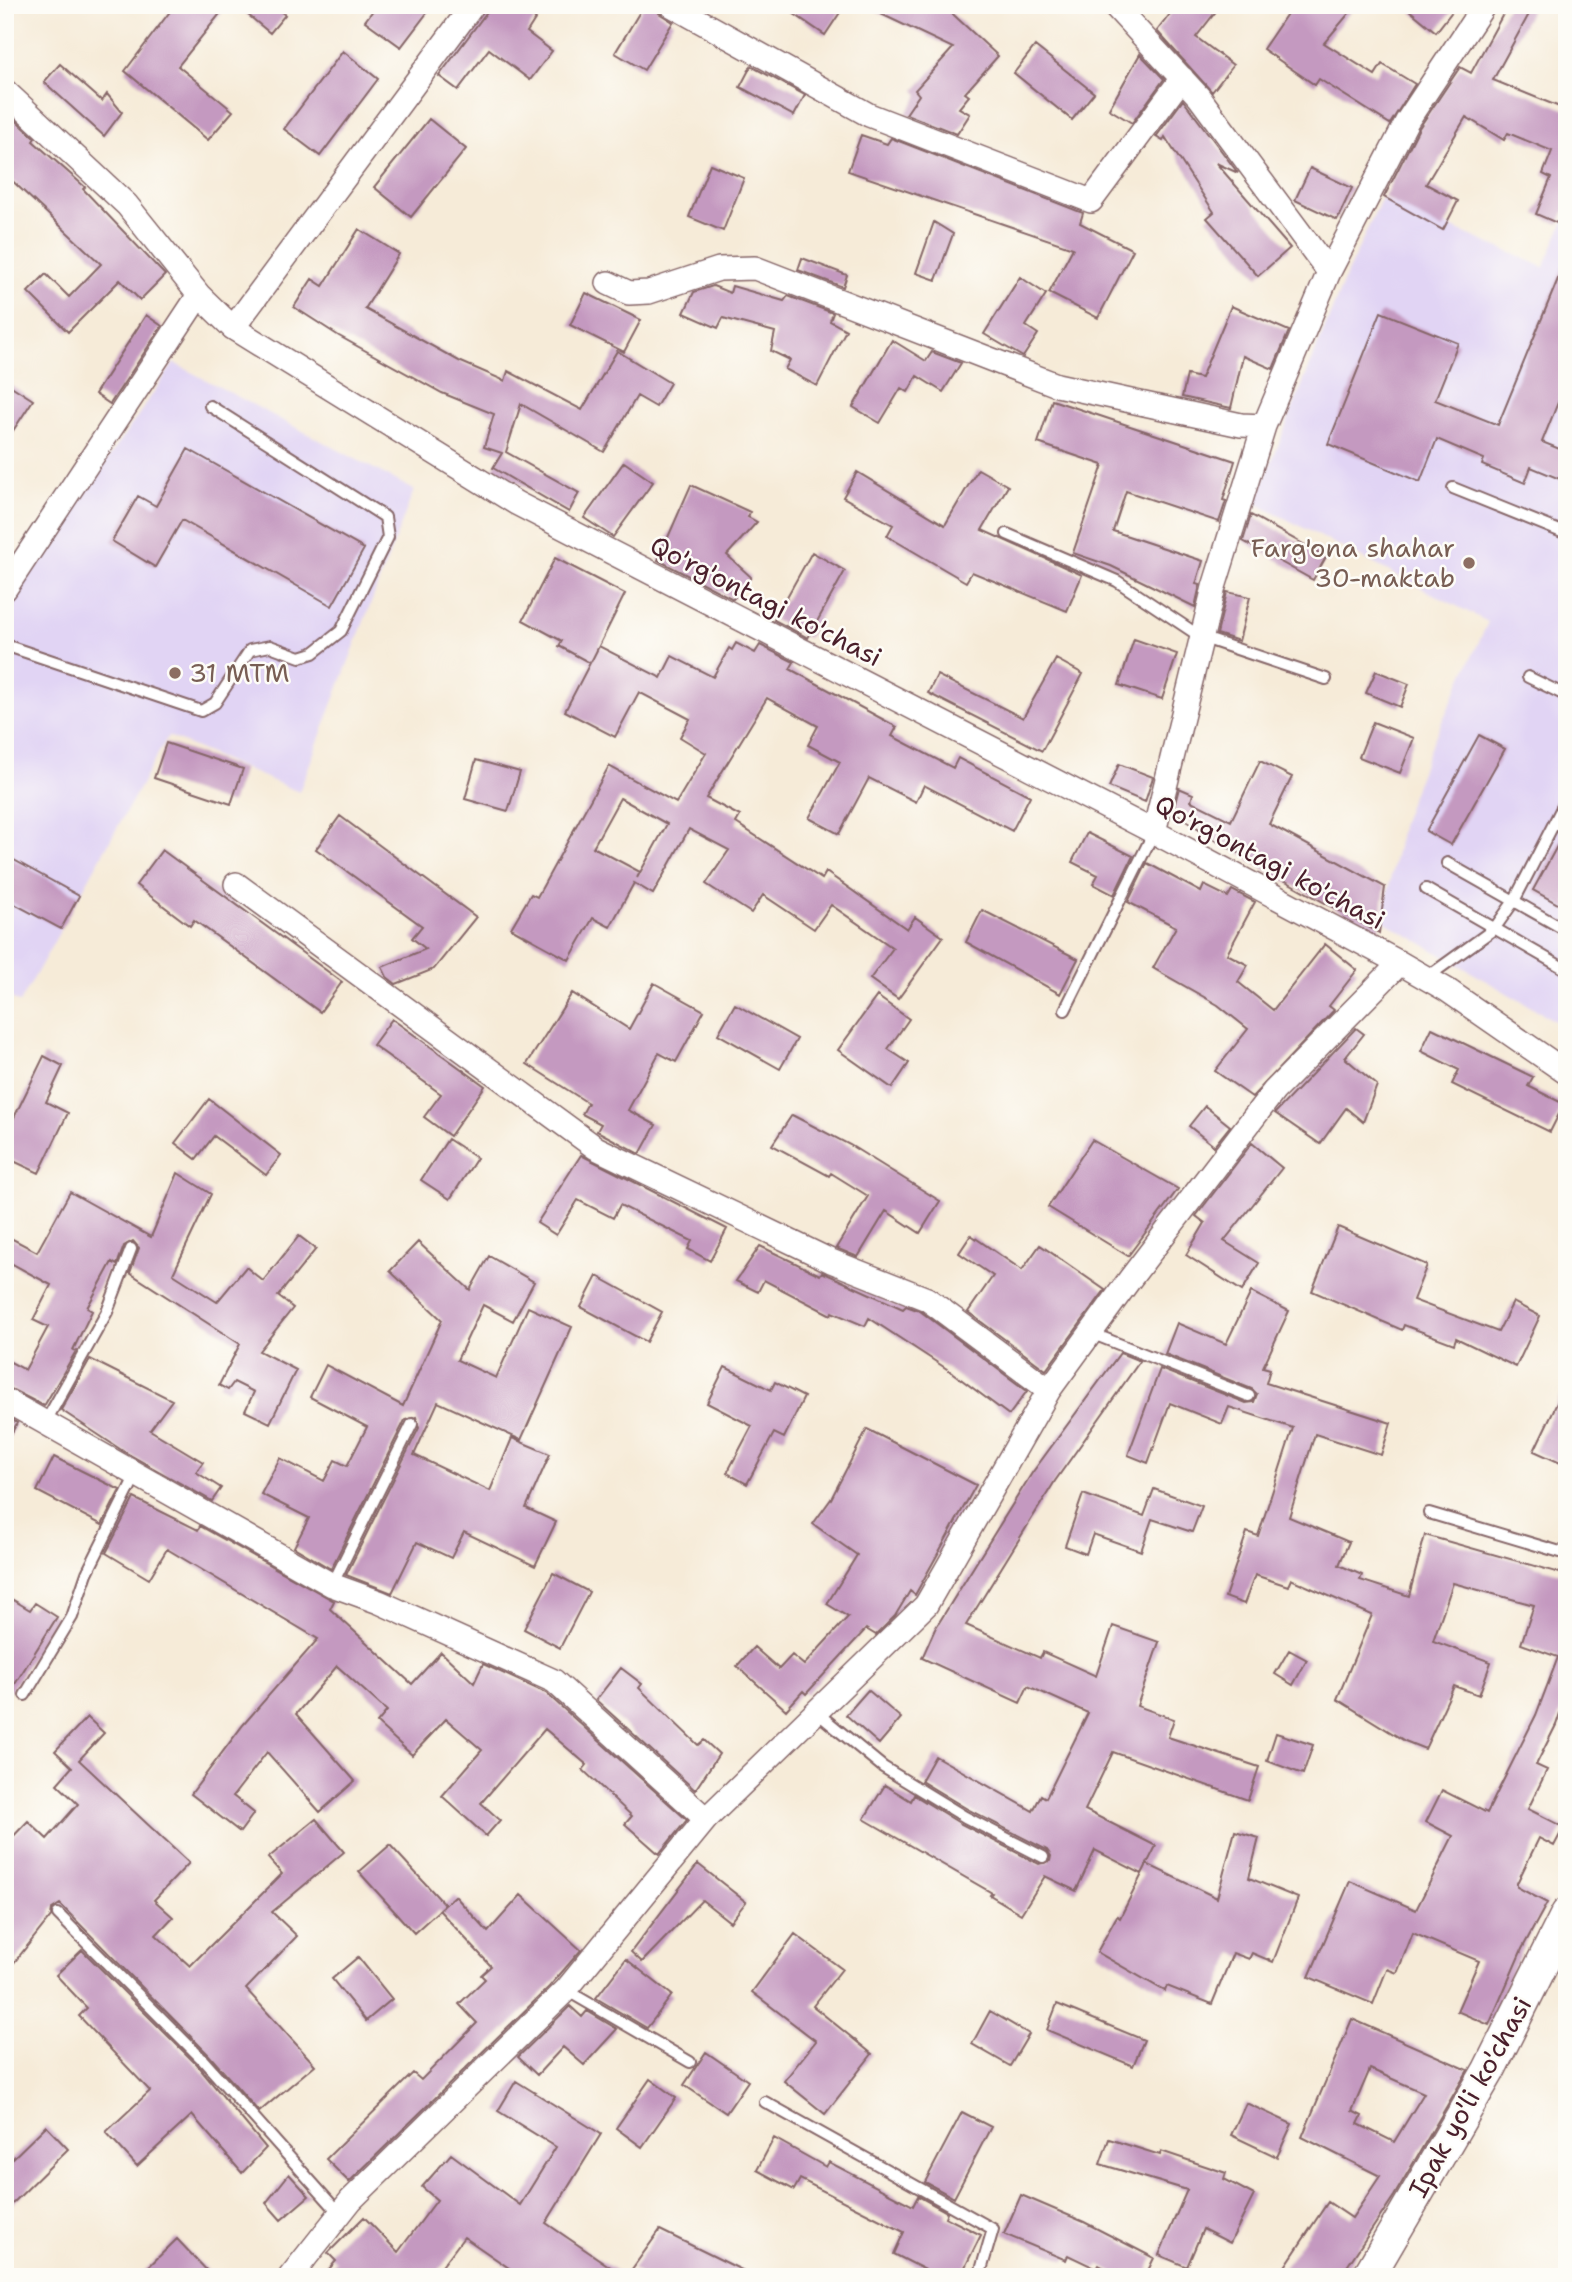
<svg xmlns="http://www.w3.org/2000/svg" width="1572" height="2282" font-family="'Shantell Sans',sans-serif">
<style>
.built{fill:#e1d4f4}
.building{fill:#c499c0;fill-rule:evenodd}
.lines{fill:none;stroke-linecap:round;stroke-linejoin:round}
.lane-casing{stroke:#866668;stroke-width:14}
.street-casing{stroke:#866668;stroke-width:26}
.secondary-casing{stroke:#866668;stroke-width:35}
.lane{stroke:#fff;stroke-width:10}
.street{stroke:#fff;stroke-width:23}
.secondary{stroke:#fff;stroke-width:32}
.education-dot{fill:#8d6e63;stroke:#fdfcf7;stroke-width:2.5}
.labels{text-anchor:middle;stroke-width:5;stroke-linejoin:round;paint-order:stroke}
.education-label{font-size:26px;fill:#785e54;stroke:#fdfcf7;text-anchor:end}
.street-label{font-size:26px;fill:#4a1f2b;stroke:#fdfcf7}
</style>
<rect width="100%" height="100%" fill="#fdfcf7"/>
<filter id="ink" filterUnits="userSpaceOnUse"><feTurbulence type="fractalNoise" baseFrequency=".0143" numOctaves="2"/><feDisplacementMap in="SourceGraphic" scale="14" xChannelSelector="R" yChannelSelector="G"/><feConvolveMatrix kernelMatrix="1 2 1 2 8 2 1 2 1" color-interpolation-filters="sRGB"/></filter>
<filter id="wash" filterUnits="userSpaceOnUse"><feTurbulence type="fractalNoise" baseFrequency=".00686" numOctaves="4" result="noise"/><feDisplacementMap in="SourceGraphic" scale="28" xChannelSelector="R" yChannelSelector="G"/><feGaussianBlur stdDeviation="1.57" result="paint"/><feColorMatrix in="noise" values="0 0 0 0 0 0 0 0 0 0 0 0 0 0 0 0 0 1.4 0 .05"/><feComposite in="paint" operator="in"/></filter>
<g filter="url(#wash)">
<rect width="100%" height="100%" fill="#f6ebd8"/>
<path class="built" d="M1382 198 1544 267 1567 214V1028L1382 920 1402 822 1429 750 1488 622 1255 503 1347 273Z
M174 363 414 490 299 792 168 736 20 1003 5 994V609Z"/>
<g id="blocks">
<path class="building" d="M175 5H227L178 66 233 111 208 140 125 71Z
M236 5H273L285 15 270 33Z
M377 5H433L401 47 365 21Z
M492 5H544L527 32 552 51 530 80 489 49 458 90 439 76Z
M644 5H657L659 13 673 22 644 70 615 53Z
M781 5H845L825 35Z
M862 5H943L998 56 965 93 969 96 959 108 970 114 957 134 906 114 919 95 915 90 953 48Z
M1177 5H1221L1196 37 1233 65 1212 92 1157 31Z
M1293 5H1356L1324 43 1375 75 1382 64 1415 84 1390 124 1319 79 1315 85 1263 49Z
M1403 5H1457L1436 32Z
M1508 5H1534L1493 80 1567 110V206L1559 224 1536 214 1551 178 1543 174 1552 151 1508 133 1504 140 1466 117 1426 184 1458 201 1443 230 1384 197 1419 128 1460 67 1471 73Z
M1035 46 1094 93 1072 120 1014 73Z
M343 51 378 79 320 156 284 129Z
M1140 54 1164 79 1132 123 1109 109Z
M60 64 102 101 107 94 122 112 104 136 44 82Z
M751 66 805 95 794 116 740 87Z
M1183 100 1238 173 1216 163 1290 248 1258 276 1207 218 1214 212 1165 137 1163 141 1156 137Z
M5 110 35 138 33 141 85 187 83 189 165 275 140 300 120 280 68 332 28 292 46 274 69 297 101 264 5 174Z
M429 119 466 149 411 217 374 187Z
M861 135 887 144 891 138 1083 213 1080 223 1133 250 1098 318 1049 293 1073 248 848 171Z
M710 164 744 178 723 231 689 217Z
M1310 168 1352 188 1337 220 1295 200Z
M934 222 953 234 936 280 916 273Z
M359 229 399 254 365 309 459 361 505 381 508 371 582 410 617 351 670 383 656 407 637 396 604 452 521 404 506 452 579 493 569 512 493 468 502 453 484 447 494 414 442 393 339 336 294 307 312 279 323 286Z
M1567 257V380L1542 442 1567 452V482L1531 467 1525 483 1482 465 1484 459 1437 439 1420 482 1328 444 1381 312 1458 343 1435 400 1498 425Z
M802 258 847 275 843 287 798 270Z
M1020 277 1046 294 1026 326 1038 334 1023 357 984 334Z
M713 286 730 293 732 286 784 301 788 296 833 313 830 321 846 330 817 386 785 369 790 360 771 351 775 332 723 318 718 328 684 313 694 292Z
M586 293 641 320 624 352 570 325Z
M1231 306 1289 331 1273 369 1243 356 1231 408 1182 397 1187 375 1201 378Z
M146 315 162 326 110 404 95 394Z
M892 340 926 361 932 352 961 363 943 392 917 376 908 392 901 388 880 423 853 407Z
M5 382 33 400 5 443Z
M1052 400 1235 461 1223 500 1226 501 1219 522 1126 491 1113 531 1203 561 1196 584 1200 585 1195 607 1111 566 1073 553 1103 465 1038 443Z
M188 449 364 549 332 606 182 520 155 567 112 541 138 496 156 506Z
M624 462 653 482 613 537 584 518Z
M978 469 1008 486 982 530 1082 575 1067 611 972 572 966 582 887 536 893 525 843 497 857 472 945 525Z
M691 485 750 512 748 517 757 522 727 555 751 577 733 599 658 560Z
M1251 515 1326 557 1313 580 1243 541Z
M812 552 845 571 808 638 774 620Z
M555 558 625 594 591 662 599 646 661 678 672 656 713 677 729 648 732 650 736 643 755 653 760 645 794 662 790 669 897 727 892 736 953 768 958 758 1030 796 1012 831 924 785 916 802 869 778 839 834 809 818 840 762 808 745 818 726 767 698 706 798 740 816 736 823 822 879 826 872 907 929 915 917 943 937 898 999 870 979 893 948 831 905 814 929 763 895 751 913 706 884 729 850 689 829 653 894 634 883 610 927 593 918 569 960 511 928 531 894 537 897 609 766 676 803 706 753 680 737 690 719 639 692 615 737 565 711 590 663 559 646 562 641 523 620ZM620 798 667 824 637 878 640 872 593 847Z
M1227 592 1250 597 1239 641 1217 634Z
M1134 639 1177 654 1162 699 1119 685Z
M1056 659 1083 674 1042 751 928 693 937 675 1023 718Z
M1376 671 1409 684 1400 707 1366 693Z
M1373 722 1414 738 1400 773 1359 757Z
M1479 735 1505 749 1451 845 1426 831Z
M166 743 243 769 231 804 154 778Z
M476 760 520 772 508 811 465 799Z
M1260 761 1292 777 1269 824 1385 887 1379 933 1248 860 1250 858 1221 844 1173 811 1179 788 1193 794 1191 801 1231 821Z
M1119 764 1153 777 1145 802 1109 787Z
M340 816 476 917 434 969 396 984 387 977 382 967 426 949 412 938 422 926 316 849Z
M1567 828V909L1533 890Z
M1087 833 1133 856 1114 895 1093 884 1098 875 1072 862Z
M162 850 342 982 320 1012 194 920 190 926 136 885Z
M5 855 79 896 61 929 5 899Z
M1147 863 1201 892 1204 885 1228 897 1232 890 1255 902 1227 954 1248 965 1238 982 1273 1010 1325 944 1357 970 1329 1006 1334 1010 1252 1097 1215 1071 1248 1029 1218 1005 1153 968 1176 927 1128 902Z
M982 910 1078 959 1060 994 966 942Z
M654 983 704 1011 676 1062 659 1053 628 1110 656 1125 640 1154 597 1131 601 1124 582 1114 588 1103 527 1064 572 993 629 1029Z
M877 996 909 1019 888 1049 909 1063 892 1088 838 1050Z
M735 1004 797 1039 780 1069 718 1034Z
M392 1019 485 1086 450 1136 424 1117 441 1094 373 1045Z
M1356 1028 1364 1034 1345 1058 1377 1085 1363 1122 1346 1108 1320 1144 1275 1113Z
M1432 1028 1533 1077 1528 1086 1564 1104 1550 1132 1452 1084 1459 1070 1421 1051Z
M44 1056 63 1066 46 1102 68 1113 39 1173 5 1157V1136Z
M209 1099 281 1155 266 1175 214 1136 196 1159 175 1143Z
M1205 1106 1230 1126 1214 1146 1189 1126Z
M792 1115 850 1145 940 1201 920 1233 886 1211 858 1257 836 1248 868 1196 831 1173 829 1176 772 1145Z
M448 1139 477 1158 450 1199 421 1180Z
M1092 1140 1178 1189 1128 1256 1048 1207Z
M1252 1143 1282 1168 1224 1241 1259 1263 1242 1291 1186 1255 1205 1223 1196 1216Z
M581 1155 727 1229 710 1261 688 1249 692 1241 620 1205 613 1218 578 1200 556 1235 537 1223Z
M178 1173 211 1194 173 1274 217 1302 246 1267 263 1281 299 1236 316 1249 278 1296 293 1308 259 1351 296 1370 270 1423 245 1411 254 1392 234 1382 228 1390 219 1385 240 1344 130 1273 139 1248 133 1241 124 1246 117 1265 112 1262 87 1308 92 1311 73 1350 76 1351 44 1406 5 1386V1359L25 1370 48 1327 33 1320 51 1285 5 1260V1235L37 1252 70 1192 151 1237Z
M1338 1227 1427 1265 1413 1300 1498 1332 1513 1302 1540 1316 1516 1367 1456 1338 1454 1344 1404 1325 1402 1330 1312 1291Z
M971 1235 1022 1270 1040 1245 1105 1290 1046 1370 968 1312 993 1276 959 1253Z
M418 1242 470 1290 489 1256 534 1282 513 1321 483 1305 457 1360 496 1378 528 1307 572 1327 521 1440 438 1402 414 1455 490 1491 512 1438 550 1454 526 1508 556 1522 535 1566 464 1532 451 1558 417 1542 392 1593 346 1575 419 1428 416 1417 405 1420 331 1569 294 1547 309 1518 261 1494 280 1458 324 1481 335 1460 347 1466 367 1427 310 1397 326 1365 403 1406 442 1320 390 1271Z
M760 1246 820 1275 822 1272 903 1309 906 1306 920 1311 1027 1391 1009 1415 950 1371 869 1318 865 1326 832 1312 831 1315 764 1280 758 1292 736 1281Z
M597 1276 662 1312 646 1342 581 1307Z
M1251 1292 1289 1311 1263 1367 1270 1369 1266 1383 1391 1423 1381 1455 1315 1434 1289 1517 1349 1542 1339 1565 1362 1575 1360 1580 1409 1596 1425 1535 1567 1575V1692L1556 1725 1536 1765 1547 1770 1528 1809 1564 1827 1554 1846 1539 1838 1517 1883V1887L1547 1903 1522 1949 1489 2025 1457 2011 1479 1961 1413 1933 1397 1973 1387 1969 1373 2004 1309 1977 1350 1881 1416 1910 1453 1836 1426 1822 1442 1790 1487 1813 1536 1715 1558 1657 1521 1644 1534 1605 1453 1583 1433 1641 1491 1662 1479 1695 1454 1686 1425 1749 1405 1741 1337 1699 1372 1615 1291 1579 1288 1586 1255 1575 1244 1604 1225 1597 1247 1532 1258 1536 1293 1428 1229 1407 1222 1424 1170 1403 1148 1463 1128 1455 1160 1369 1246 1403 1254 1402 1257 1394 1252 1389 1165 1354 1177 1323 1226 1344Z
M1120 1353 1140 1361 1055 1481 966 1625 1040 1658 1043 1652 1096 1676 1113 1626 1159 1642 1137 1706 1174 1719 1168 1737 1259 1767 1248 1800 1113 1752 1085 1810 1156 1846 1142 1874 1095 1850 1076 1891 1045 1876 1021 1914 990 1895 992 1893 864 1819 885 1785 911 1801 914 1795 961 1824 1039 1864 1050 1861 1051 1856 1047 1850 969 1810 921 1781 935 1756 1033 1811 1041 1795 1046 1798 1088 1713 1028 1686 1020 1703 922 1658 935 1629 1032 1473Z
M90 1359 172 1400 150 1430 203 1462 196 1472 221 1488 212 1501 123 1451 61 1410Z
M725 1367 771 1390 775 1382 804 1397 784 1438 774 1433 747 1484 727 1473 752 1426 707 1403Z
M1567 1382V1466L1534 1451Z
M5 1416 17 1423 5 1446Z
M867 1429 976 1485 915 1595 910 1591 895 1616 876 1635 866 1629 806 1694 803 1691 786 1710 737 1666 754 1647 779 1669 792 1655 804 1665 848 1617 827 1604 857 1555 813 1524 831 1499Z
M54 1457 120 1490 102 1525 37 1491Z
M1154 1489 1202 1506 1192 1532 1152 1519 1141 1551 1093 1534 1086 1554 1065 1546 1083 1494 1144 1516Z
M134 1498 198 1530 200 1526 334 1601 330 1609 412 1684 441 1652 474 1683 483 1664 546 1693 687 1820 659 1854 625 1824 632 1816 583 1770 587 1765 545 1729 481 1803 500 1820 486 1836 442 1796 482 1750 446 1719 412 1755 377 1723 387 1711 337 1666 296 1714 355 1781 320 1812 267 1752 233 1796 254 1813 240 1832 191 1794 243 1725 318 1639 167 1549 149 1579 106 1553Z
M553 1573 589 1592 560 1648 524 1629Z
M5 1595 30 1610 35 1603 57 1617 5 1700Z
M1289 1650 1307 1660 1293 1685 1275 1674Z
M621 1668 642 1684 639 1688 698 1745 704 1740 719 1754 695 1790 596 1700Z
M868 1690 901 1718 879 1744 846 1715Z
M87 1717 104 1733 79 1760 189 1863 154 1900 173 1917 156 1935 190 1966 282 1874 268 1858 316 1819 344 1852 272 1912 297 1936 246 1989 315 2065 259 2112 208 2054 60 1904 52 1909 51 1916 5 1974V1845L28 1821 47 1839 78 1804 57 1784 72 1767 55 1751Z
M1276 1733 1313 1745 1303 1774 1267 1761Z
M1235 1831 1259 1838 1249 1878 1298 1898 1273 1962 1252 1953 1249 1959 1233 1953 1212 2004 1167 1986 1165 1991 1097 1952 1117 1916 1120 1918 1147 1864 1217 1898Z
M390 1845 445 1905 414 1933 359 1872Z
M698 1864 746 1902 730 1922 702 1900 642 1962 631 1952Z
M521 1895 581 1950 549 1987 349 2182 326 2159 413 2073 421 2080 477 2023 459 2004 485 1979 481 1975 491 1966 439 1910 455 1896 488 1932Z
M795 1934 842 1969 813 2006 872 2054 825 2114 784 2081 816 2041 752 1992Z
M82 1950 196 2064 266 2148 242 2173 192 2115 137 2166 106 2132 150 2091 79 2016 87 2008 56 1975Z
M358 1957 392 1999 366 2021 332 1979Z
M626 1959 672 1995 647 2028 596 1998Z
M1057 2004 1144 2040 1133 2066 1047 2030Z
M570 2006 582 2017 587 2011 617 2029 584 2065 563 2047 537 2075 518 2057Z
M990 2011 1029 2034 1010 2066 972 2044Z
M1352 2019 1468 2070 1394 2196 1340 2277H1297L1284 2268 1328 2202 1352 2218 1380 2176 1302 2137ZM1370 2069 1424 2093 1394 2142 1358 2124 1362 2116 1352 2111Z
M706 2052 748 2081 726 2113 684 2085Z
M650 2079 676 2098 642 2147 616 2128Z
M516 2081 601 2134 546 2223 625 2277H522L464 2237 434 2277H322L336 2261 328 2253 364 2217 398 2252 437 2200 422 2187 451 2154 520 2205 556 2147 498 2111Z
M1246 2103 1292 2124 1277 2157 1231 2135Z
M962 2112 991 2127 954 2198 925 2182Z
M46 2126 68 2149 5 2211V2166Z
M774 2138 826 2167 829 2162 913 2206 918 2196 947 2212 945 2217 981 2235 960 2277H939L894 2254 904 2232 800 2179 794 2190 757 2170Z
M1109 2139 1160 2155 1161 2151 1226 2173 1224 2179 1254 2195 1230 2243 1203 2229 1187 2267 1159 2255 1187 2190 1100 2164Z
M289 2174 309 2196 281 2220 266 2203Z
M1021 2195 1084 2222 1154 2258 1145 2277H1121L1099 2265 1097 2269 1068 2255 1066 2260 1004 2234Z
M660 2230 756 2277H644L632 2269Z
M177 2239 213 2277H138Z"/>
</g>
</g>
<g filter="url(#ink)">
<use href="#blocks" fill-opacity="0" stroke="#866668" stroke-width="2"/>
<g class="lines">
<g class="lane-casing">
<path id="lane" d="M1453 488 1567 534
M1007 534 1117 581 1201 637 1326 679
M5 645 201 711 215 703 250 650 270 646 300 657 313 653 341 631 388 537 385 517 210 406
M1528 677 1567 696
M1447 863 1567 931
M1426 889 1567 970
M1426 978 1494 929 1514 901 1567 798
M1065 1010 1154 832
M1091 1333 1249 1396
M46 1421 107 1312 131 1249
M1429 1513 1567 1554
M332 1585 412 1424
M25 1695 72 1617 87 1573 137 1473
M815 1711 883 1767 965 1817 1043 1857
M58 1914 202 2059 339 2213
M566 1990 690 2062
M765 2102 993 2229 979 2277"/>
</g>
<g class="street-casing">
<path id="street" d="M671 5 869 115 1091 201 1182 78
M1114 5 1199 97 1329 272
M5 91 127 205 199 295 233 328 516 503 1154 832 1400 963 1447 990 1567 1073
M608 283 629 293 649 292 719 269 755 268 1057 385 1241 425 1264 426
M233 328 473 5
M5 589 199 295
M1154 832 1214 587 1264 426 1329 272 1407 121 1484 5
M236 884 596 1148 831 1261 927 1299 1049 1390
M5 1400 332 1585 379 1602 554 1681 706 1819
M290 2277 351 2200 566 1990 706 1819 926 1605 1049 1390 1130 1279 1274 1091 1400 963"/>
</g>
<g class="secondary-casing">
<path id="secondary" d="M1368 2277 1489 2070 1567 1914"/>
</g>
<use href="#lane" class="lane"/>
<use href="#street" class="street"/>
<use href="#secondary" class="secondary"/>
</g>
</g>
<g class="education-dot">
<circle cx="1469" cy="563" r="7"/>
<circle cx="175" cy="673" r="7"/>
</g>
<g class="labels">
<g class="education-label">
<text x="1455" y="557">Farg'ona shahar<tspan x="1455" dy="30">30-maktab</tspan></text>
<text x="189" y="682" text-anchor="start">31 MTM</text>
</g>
<g class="street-label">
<text transform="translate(766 601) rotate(27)" y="9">Qo'rg'ontagi ko'chasi</text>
<text transform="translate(1270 862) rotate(28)" y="9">Qo'rg'ontagi ko'chasi</text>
<text transform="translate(1470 2097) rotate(-61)" y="9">Ipak yo'li ko'chasi</text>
</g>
</g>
<rect width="1572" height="2282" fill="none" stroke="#fdfcf7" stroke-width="28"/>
</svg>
